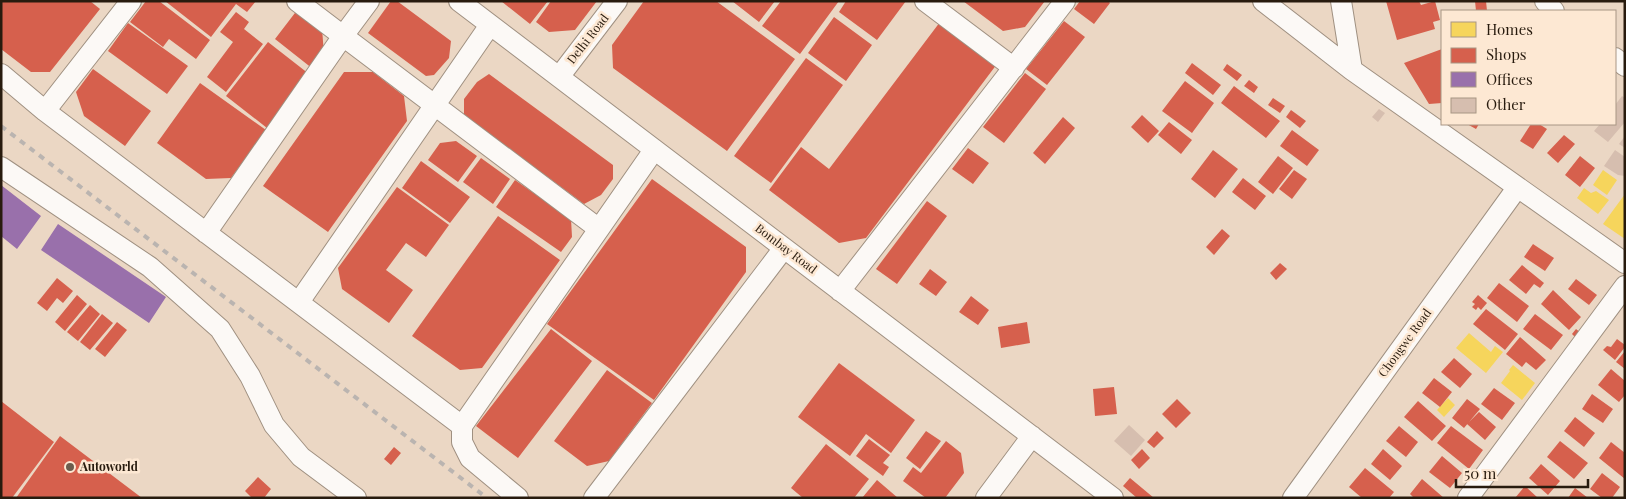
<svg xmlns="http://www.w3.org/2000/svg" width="1626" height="499" font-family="'Playfair Display',serif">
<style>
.homes{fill:#f6d55c}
.shops{fill:#d6604d}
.offices{fill:#9970ab}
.building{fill:#d6beaf}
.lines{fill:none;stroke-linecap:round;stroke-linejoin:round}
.minor-casing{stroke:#9f9081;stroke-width:22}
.minor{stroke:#fcf9f6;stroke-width:20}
.rail{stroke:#bab4b0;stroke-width:4;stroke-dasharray:6 6;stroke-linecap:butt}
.poi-dot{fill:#6c5d4e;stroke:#fde8d3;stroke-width:2}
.labels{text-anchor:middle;stroke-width:5;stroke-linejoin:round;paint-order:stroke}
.street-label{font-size:12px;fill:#281b0e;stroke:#fde8d3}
.poi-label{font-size:12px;font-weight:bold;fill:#281b0e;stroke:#fde8d3;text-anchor:start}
</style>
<rect width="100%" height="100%" fill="#ebd7c4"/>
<path class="homes" d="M1603 170 1617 180 1607 195 1593 185Z
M1584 188 1591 193 1596 191 1609 200 1598 214 1577 198Z
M1625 194V239L1603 224Z
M1469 333 1491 352 1495 346 1503 352 1486 373 1456 348Z
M1513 365 1535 383 1522 400 1501 383 1510 371 1509 370Z
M1448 398 1455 405 1444 417 1437 410Z"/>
<path class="shops" d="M1 1H90L100 9 50 72H31L1 49Z
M146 1H159L210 40 196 59 169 39 163 47 130 22Z
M165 1H256L247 12 236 4 211 37Z
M391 1H397L451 41 449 58 434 75 426 76 368 33Z
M501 1H548L530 24Z
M551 1H597L575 30 549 32 536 22Z
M644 1H716L795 59 727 151 613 68 612 45Z
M732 1H775L759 22Z
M781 1H839L800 54 762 26Z
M846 1H906L877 40 839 12Z
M963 1H1045L1025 27 1003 31Z
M1080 1H1108L1110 3 1094 24 1074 9Z
M1386 1H1419L1421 5 1435 1 1440 20 1433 22 1435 29 1397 40Z
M1475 1H1486L1487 11H1476Z
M298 9 322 28 324 55 313 69 275 39Z
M236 12 249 22 244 29 263 44 226 92 207 77 233 42 220 32Z
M834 17 872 45 846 81 808 53Z
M1064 21 1085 37 1047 85 1026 69Z
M940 22 997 64 866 238 839 243 769 190 801 147 829 169Z
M128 23 188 66 167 94 108 51Z
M268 42 309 74 267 128 226 96Z
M1442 49V103L1429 104 1404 63Z
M806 58 843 85 771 183 734 156Z
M1192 63 1221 85 1213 95 1185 73Z
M1227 64 1242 75 1237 81 1223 70Z
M93 69 151 111 125 146 84 116 76 92Z
M344 72H373L404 96 407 121 328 232 263 186Z
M1025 73 1046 89 1004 143 983 127Z
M489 74 613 165V179L601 195 584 204 464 115V99L477 82Z
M1249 80 1258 87 1254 93 1244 86Z
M1185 81 1214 103 1192 133 1162 111Z
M200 83 266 130 231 178 206 179 157 143Z
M1234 86 1280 121 1266 138 1221 103Z
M1273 98 1285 106 1280 113 1268 105Z
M1291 110 1306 121 1300 128 1286 117Z
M1142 115 1159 131 1148 143 1131 127Z
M1063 117 1075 128 1045 164 1033 153Z
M1169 122 1192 140 1181 154 1158 135Z
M1467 124H1479L1476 129Z
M1531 124H1539L1547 129 1533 149 1520 141Z
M1292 130 1319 150 1307 166 1280 146Z
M1564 135 1575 144 1558 163 1547 153Z
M456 141 477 156 458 182 428 160 440 143Z
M968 148 989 163 973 184 952 169Z
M1213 150 1238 169 1215 198 1191 179Z
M1278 156 1293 168 1273 194 1258 182Z
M1580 156 1595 168 1580 187 1565 175Z
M481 158 510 179 493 204 463 182Z
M421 161 470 197 450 223 402 188Z
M1294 170 1307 179 1292 199 1279 189Z
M1243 178 1266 196 1255 210 1232 192Z
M652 179 746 247V272L654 400 547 324Z
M515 180 571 219 572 237 561 252 496 207Z
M397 187 449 225 426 257 406 243 386 270 413 290 389 323 342 289 338 268Z
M927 201 947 216 897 284 876 269Z
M498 216 560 260 482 368 460 370 412 336Z
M1222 229 1230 236 1214 255 1206 247Z
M1533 244 1554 258 1545 271 1524 257Z
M1280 263 1287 269 1276 280 1270 273Z
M1522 265 1544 283 1540 288 1534 284 1526 294 1509 280Z
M930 269 947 282 936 296 919 284Z
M57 278 73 291 63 303 57 298 47 311 37 303Z
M1576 279 1597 295 1589 305 1568 289Z
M1499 283 1529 306 1517 322 1487 298Z
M1553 290 1581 317 1569 330 1541 304Z
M77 295 87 304 65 331 55 322Z
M1478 295 1487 303 1481 310 1478 307 1476 310 1472 307 1475 304 1472 302Z
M971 296 989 310 978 325 959 312Z
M90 305 100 314 78 341 67 332Z
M1486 309 1518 334 1505 350 1473 324Z
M102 314 113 323 90 350 80 342Z
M1535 314 1563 335 1551 350 1523 329Z
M117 322 127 330 105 357 95 349Z
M1027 322 1030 343 1001 348 998 327Z
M551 329 592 361 518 458 476 426Z
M1576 329 1581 333 1576 338 1572 334Z
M1520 337 1546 360 1536 370 1526 362 1522 367 1506 354Z
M1617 339 1625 345V347L1615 360 1603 350 1607 346 1611 347Z
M1625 351V369L1616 362Z
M1454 358 1472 374 1460 388 1441 372Z
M839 363 915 420 891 453 866 434 850 456 798 417Z
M1611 369 1625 381V395L1619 402 1598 385Z
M607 370 652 403 609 461 587 466 554 441Z
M1434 378 1452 392 1440 407 1422 393Z
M1114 387 1117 414 1095 416 1093 389Z
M1494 388 1515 403 1502 420 1481 404Z
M1592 394 1613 409 1603 423 1582 409Z
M1177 399 1191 413 1176 428 1162 414Z
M1467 399 1480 409 1464 428 1452 418Z
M1 401 54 442 12 498H1Z
M1418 401 1446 426 1432 441 1404 417Z
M1479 412 1496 427 1485 440 1467 424Z
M1575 417 1595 433 1584 447 1564 431Z
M1399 426 1418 442 1406 457 1386 441Z
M1451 426 1483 450 1469 469 1437 443Z
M926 431 941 441 920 469 906 458Z
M1157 431 1164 438 1154 448 1147 442Z
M60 436 142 498H16Z
M869 439 890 455 883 463 889 467 883 476 856 456Z
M946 441 961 453 964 473 945 498H926L903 481 913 467 921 473Z
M1560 441 1588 463 1574 479 1547 457Z
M1611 442 1625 453V479L1599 458Z
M826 444 869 479 854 498H803L791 488Z
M394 447 401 453 391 465 384 459Z
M1142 449 1150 458 1139 469 1131 460Z
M1383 449 1402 466 1390 480 1371 464Z
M1442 456 1462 473 1450 488 1429 472Z
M1541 464 1560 481 1548 495 1529 478Z
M1365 468 1394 492 1389 498H1362L1349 487Z
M1602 473 1620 487 1612 498H1602L1590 489Z
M258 477 271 489 264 498H252L245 491Z
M1130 478 1154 498H1137L1123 486Z
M1422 479 1444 498H1414L1410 494Z
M877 480 898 498H862Z
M1525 486 1538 498H1515Z
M1575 488 1588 498H1568Z"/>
<path class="offices" d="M1 185 41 216 17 249 1 236Z
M58 224 166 297 149 323 41 250Z"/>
<path class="building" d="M1622 96 1625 98V122L1608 142 1594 131 1600 124H1615V105Z
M1379 109 1385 113 1378 122 1372 117Z
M1625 136V148L1619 144Z
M1615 150 1625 157V176L1618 175 1604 166Z
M1129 425 1145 440 1131 456 1114 441Z"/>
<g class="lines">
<g class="minor-casing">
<path id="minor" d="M297 1 343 36 369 1
M459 1 1113 498
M925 1 1014 68
M1263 1 1352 70
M1341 1 1352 70 1625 263
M1545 1 1554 11
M1615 58 1625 66
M1 74 45 111 462 426 654 150
M559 77 617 1
M45 111 131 1
M1 167 150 267 220 329 250 376 274 425 301 457 356 498
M206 233 343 36 599 229
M840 291 1065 1
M299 302 490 25
M462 426V442L470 458 518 498
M594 498 784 248
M986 498 1032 436
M1293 498 1517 188
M1468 498 1625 286"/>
</g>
<use href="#minor" class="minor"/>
<path class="rail" d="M1 126 487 498"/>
</g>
<circle class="poi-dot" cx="70" cy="467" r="5"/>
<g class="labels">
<g class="street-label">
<text transform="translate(588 39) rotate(-52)" y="4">Delhi Road</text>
<text transform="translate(786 249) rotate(37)" y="4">Bombay Road</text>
<text transform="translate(1405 343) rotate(-54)" y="4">Chongwe Road</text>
</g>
<g class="poi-label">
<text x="80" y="471">Autoworld</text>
</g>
</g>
<rect width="1626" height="499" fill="none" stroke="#281b0e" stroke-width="5"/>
<rect x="1441" y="10" width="175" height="115" fill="#fde8d3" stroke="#a89684"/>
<rect x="1451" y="22" width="25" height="15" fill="#f6d55c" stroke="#a89684"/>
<text x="1486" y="35" font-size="15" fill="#281b0e">Homes</text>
<rect x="1451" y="48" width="25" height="15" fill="#d6604d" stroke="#a89684"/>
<text x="1486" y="60" font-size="15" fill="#281b0e">Shops</text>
<rect x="1451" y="72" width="25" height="15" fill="#9970ab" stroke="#a89684"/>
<text x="1486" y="85" font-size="15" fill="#281b0e">Offices</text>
<rect x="1451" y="98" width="25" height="15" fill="#d6beaf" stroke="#a89684"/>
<text x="1486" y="110" font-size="15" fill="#281b0e">Other</text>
<path d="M1456 479v8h132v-8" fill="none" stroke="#281b0e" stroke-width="2.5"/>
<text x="1464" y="479" font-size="15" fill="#281b0e" stroke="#fde8d3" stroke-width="4" paint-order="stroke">50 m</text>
</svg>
